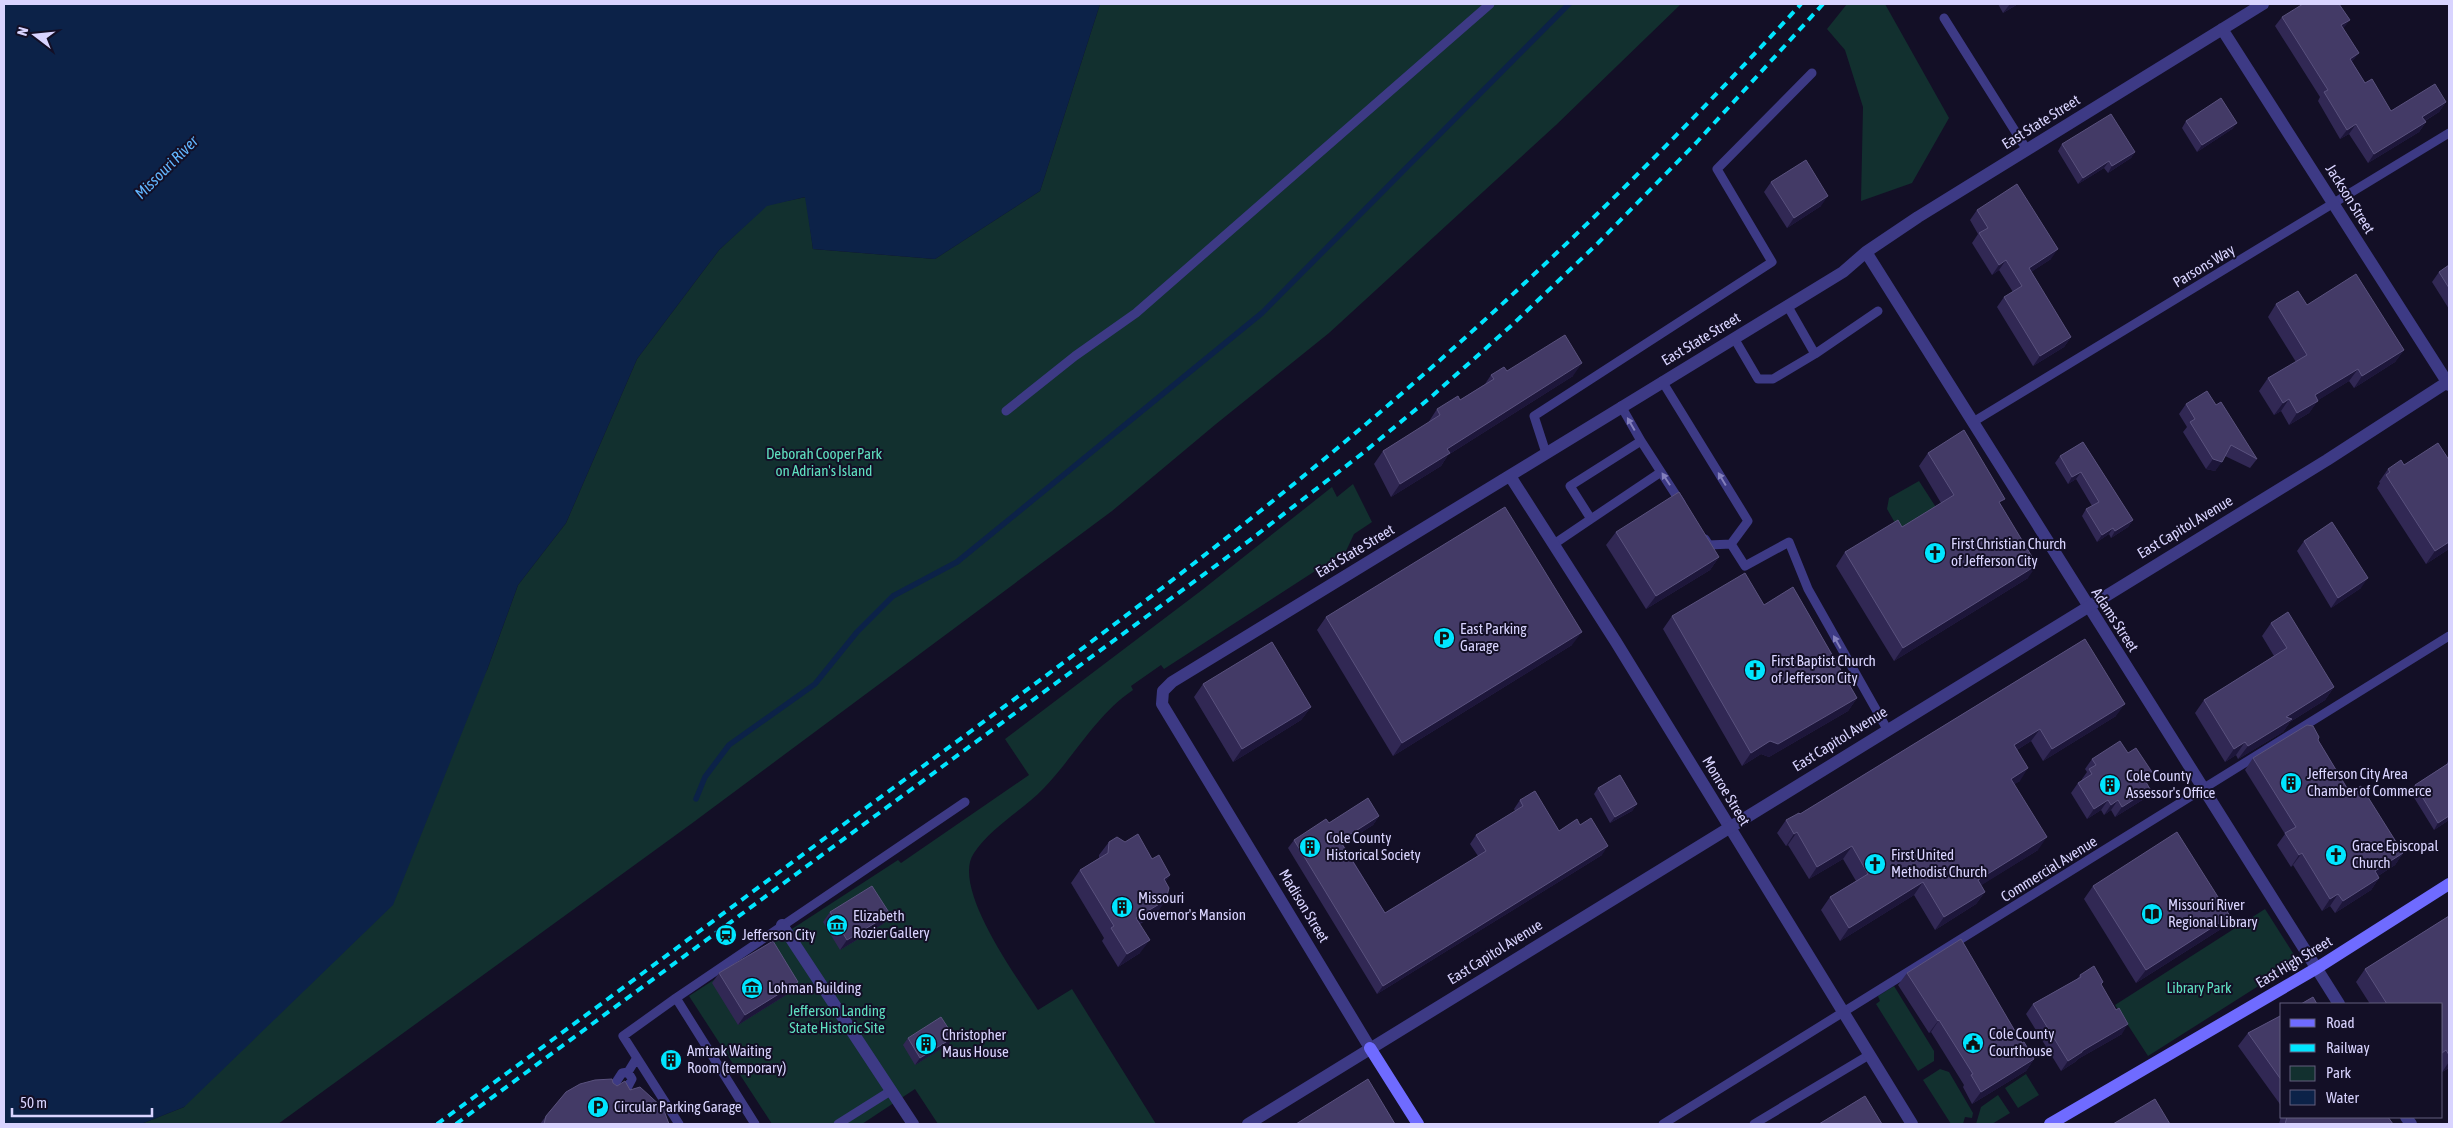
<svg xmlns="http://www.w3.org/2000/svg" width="2453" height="1128" font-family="'Asap Condensed',sans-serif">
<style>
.green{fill:#12302f}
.water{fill:#0c2248}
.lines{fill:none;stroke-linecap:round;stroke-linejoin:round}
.stream{stroke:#0c2248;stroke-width:5.5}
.service{stroke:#3d3a85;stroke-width:9}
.minor{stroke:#3d3a85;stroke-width:12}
.tertiary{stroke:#3d3a85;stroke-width:12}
.secondary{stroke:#6f6bff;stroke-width:12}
.rail{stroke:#00e5ff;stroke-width:4;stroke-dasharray:8 6;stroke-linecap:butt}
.wall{fill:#312854}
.shaded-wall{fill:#1d163a}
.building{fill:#433a66;stroke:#5a527e}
.oneway{fill:#837fbc}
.labels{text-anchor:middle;stroke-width:4;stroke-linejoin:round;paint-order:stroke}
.street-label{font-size:15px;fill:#d9d4ff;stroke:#130f26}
.park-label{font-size:15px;fill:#5fe0c0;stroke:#130f26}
.poi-label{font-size:15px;fill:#d9d4ff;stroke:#130f26;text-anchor:start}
.water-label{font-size:16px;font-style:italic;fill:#62b6ff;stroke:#130f26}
</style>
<rect width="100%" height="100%" fill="#130f26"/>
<path class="green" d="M1100 4H1681L1556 125 1329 333 1216 424 1112 511 691 824 278 1124H141L184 1107 487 670 518 585 566 523 637 359 719 250 767 205 806 197 813 249 935 259 1040 191Z
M1847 4H1885L1949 118 1912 183 1861 201 1863 107 1845 50 1827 29Z
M1919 481 1939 512 1902 535 1887 509 1889 498Z
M1353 484 1372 522 1354 534 1346 551 1164 669 1161 665 1131 686 1133 690C1096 715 1074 757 1044 788 1022 811 991 827 974 853 950 887 1019 980 1038 1010L1072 989 1156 1124H938L915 1089 862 1124H772L689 996 898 860 901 863 1029 775 1005 739 1202 590 1332 487 1337 497Z
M2265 909 2298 961 2148 1056 2115 1005Z
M1894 986 1934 1051V1061L1918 1071 1876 1004 1880 1001 1878 996Z
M1940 1069 1949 1072 1973 1113 1972 1118 1965 1117 1963 1124H1951L1923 1080Z
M2026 1074 2039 1095 2018 1108 2005 1088Z
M1998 1095 2010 1113 1992 1124H1976L1981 1107Z"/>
<path class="water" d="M4 4H1100L1040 191 935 259 813 249 805 197 767 206 719 250 637 359 566 523 518 585 487 670 393 905 184 1107 141 1124H4Z"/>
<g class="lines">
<path class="stream" d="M696 799 705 777 729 745 815 684 857 632 893 596 957 562 1262 313 1569 4"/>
<path class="service" d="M1944 18 2027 150
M1734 338 1758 379H1773L1815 354 1787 305
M1815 354 1878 311
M1662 381 1748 521 1731 544
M1621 406 1641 441
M1006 411 1075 356 1136 313 1490 4
M1973 422 2449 133
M1546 453 1534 416 1772 262 1717 169 1812 73
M1661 472 1591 519 1570 486 1641 441 1681 503
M1705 539 1709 545 1731 544
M1554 544 1591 519
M1731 544 1745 566 1789 542 1808 589 1887 729
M676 998 755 1124
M609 1093 622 1073 628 1072 636 1059
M623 1096 632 1079 628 1072
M679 1124 623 1036 676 998 965 802
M838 1124 892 1090
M1663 1124 2449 636
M1754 1124 1869 1055"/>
<path class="minor" d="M2222 29 2449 385
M1866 252 2339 1004
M1510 476 1616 642 1912 1124
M782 925 913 1124
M1370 1048 1162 704 1163 691 1172 682 1843 272 1866 252 1918 217 2263 4
M2406 1117 2411 1124"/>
<path class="tertiary" d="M1248 1124 2327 460 2449 381"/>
<path class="secondary" d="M1370 1048 1418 1124
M2050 1124 2317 968 2449 884"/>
<path class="rail" d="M437 1124C578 1022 718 917 859 813 1026 691 1195 568 1353 435 1512 302 1661 156 1801 4
M456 1124 1237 550 1363 453 1431 397 1512 325 1598 243 1696 143 1823 4"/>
</g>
<path class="wall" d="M1998 4H2018L2003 13Z
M2282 17 2343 29 2352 62 2365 83 2391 111 2446 102 2439 112 2425 121 2426 122 2419 132 2368 163 2349 134 2340 139 2318 101 2320 97 2275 26Z
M2186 121 2237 123 2232 129 2197 152 2182 128Z
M2062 144 2135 152 2131 158 2108 173 2104 168 2078 184 2058 151Z
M1771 182 1821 206 1787 228 1764 192Z
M1977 210 2051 259 2031 272 2071 337 2064 347 2033 366 1997 307 2004 297 2013 292 1999 270 1992 275 1972 243 1978 234 1970 220Z
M2449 265V309L2432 282 2439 272Z
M2276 304 2307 305 2404 350 2395 362 2354 388 2349 381 2318 400 2309 413 2289 425 2281 411 2274 415 2259 391 2268 378 2296 362 2268 317Z
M1507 371 1573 376 1448 455 1441 466 1391 497 1374 464 1383 451 1428 423 1437 409 1460 400 1485 384 1491 375Z
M2186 404 2216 405 2257 459 2250 468 2225 456 2215 471 2206 469 2183 432 2187 427 2179 414Z
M2083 442 2133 520 2128 527 2111 538 2109 534 2097 542 2082 516 2086 509 2092 506 2076 479 2068 484 2055 463 2060 456Z
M1928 453 2001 505 2028 578 1894 661 1836 566 1845 552 1902 527 1941 503 1919 466Z
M2449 460V549L2426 564 2377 488 2380 483 2379 482 2388 469 2404 465Z
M1616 532 1719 557 1710 570 1646 609 1606 545Z
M2304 541 2361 588 2331 608 2297 551Z
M1764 605 1857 698 1848 711 1769 757 1761 754 1742 766 1663 629 1672 616Z
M1326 617 1572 645 1393 756 1317 630Z
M2271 623 2334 687 2325 700 2290 722 2283 732 2238 759 2236 755 2225 762 2195 713 2204 700 2274 656 2262 636Z
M2085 639 2116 716 2043 761 2031 741 2017 750 2020 781 2014 784 2038 850 1981 885 1985 892 1976 904 1935 930 1914 895 1840 941 1821 910 1830 897 1856 881 1843 859 1809 879 1788 845 1786 846 1777 833 1786 820 1800 814Z
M1203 684 1311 707 1301 720 1233 762 1194 697Z
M2318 740 2350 793 2403 853 2395 865 2378 876 2379 878 2371 890 2335 913 2330 906 2322 911 2293 865 2291 867 2277 845 2285 834 2245 770 2253 758Z
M2092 759 2145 781 2144 799 2115 817 2111 810 2104 815 2101 810 2087 819 2071 793 2078 783 2082 780V779L2087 772 2085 769Z
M2449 759V820L2434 830 2410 791 2415 785 2447 764V763Z
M1598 788 1637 804 1632 811 1610 823 1594 794Z
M1520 800 1559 831 1602 855 1377 994 1288 848 1294 840 1329 823 1379 816 1373 825 1343 844 1385 913 1478 856 1470 844 1476 835 1515 811 1514 809Z
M1109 842 1152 859 1170 875 1165 882 1157 913 1140 924V953L1118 967 1102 941 1104 938 1071 883 1080 870 1099 858V855Z
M2093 886 2221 929 2136 983 2084 899Z
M830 912 890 914 883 924 840 950 823 922Z
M2449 916V1068L2442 1072V1004H2370L2356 982 2365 969Z
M719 973 791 992 738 1025 712 983Z
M1907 973 2022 1043 2034 1059 2026 1071 1972 1104 1963 1087 1964 1085 1931 1032 1929 1033 1898 985Z
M2080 975 2103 982 2101 985 2122 1034 2078 1059 2075 1062 2061 1071 2026 1014 2033 1004 2077 979Z
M2282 1015V1107L2238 1046 2248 1033Z
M908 1038 949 1044 915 1065 903 1045Z
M613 1083 617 1086 630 1090 669 1124H540L546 1116Z
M2282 1112V1117H2388L2393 1124H2279Z"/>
<path class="shaded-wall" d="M2010 4H2018L2003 13Z
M2350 20 2343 29 2341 25Z
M2359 53 2352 62 2343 68 2350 59Z
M2446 102 2439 112 2416 126 2422 117Z
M2426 122 2419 132 2368 163 2374 154Z
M2237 123 2232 129 2197 152 2202 145Z
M2356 124 2349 134 2340 139 2347 130Z
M2135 152 2131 158 2108 173 2112 166Z
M2109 161 2104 168 2078 184 2083 178Z
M1828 196 1821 206 1787 228 1794 218Z
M2058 249 2051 259 2022 278 2029 268Z
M2006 260 1999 270 1992 275 1999 265Z
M2071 337 2064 347 2033 366 2040 356Z
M2404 350 2395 362 2354 388 2362 376Z
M1582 363 1573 376 1448 455 1441 466 1391 497 1400 484 1447 449Z
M2358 369 2349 381 2306 408 2315 395Z
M2289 399 2281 411 2274 415 2283 403Z
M2318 401 2309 413 2289 425 2297 413Z
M2213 459 2222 462 2215 471 2206 469Z
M2081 472 2076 479 2068 484 2072 477Z
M2133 520 2128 527 2111 538 2115 531Z
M2113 528 2109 534 2097 542 2102 535Z
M2449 542V549L2426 564 2435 551Z
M1719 557 1710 570 1646 609 1656 596Z
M2037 565 2028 578 1894 661 1903 648Z
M2368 578 2361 588 2331 608 2338 598Z
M1582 632 1572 645 1393 756 1402 743Z
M2334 687 2325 700 2290 722 2283 732 2238 759 2248 746 2286 717Z
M1857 698 1848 711 1769 757 1761 754 1742 766 1751 753 1770 741Z
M2125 704 2116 716 2043 761 2052 749Z
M1311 707 1301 720 1233 762 1242 749Z
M2040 729 2031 741 2006 757 2014 745Z
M2245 742 2236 755 2225 762 2234 749Z
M2028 768 2020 781 2003 791 2011 779Z
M2152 772 2145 782 2143 777Z
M2150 789 2144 799 2115 817 2122 807Z
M2108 800 2101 810 2087 819 2094 809Z
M2118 800 2111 810 2104 815 2111 805Z
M1637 804 1632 811 1610 823 1615 817Z
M1379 816 1373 825 1334 849 1340 841Z
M2449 816V820L2434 830 2438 823Z
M1797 832 1788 845 1786 846 1794 834Z
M2047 837 2038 850 1969 893 1978 880Z
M1608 846 1602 855 1377 994 1383 986Z
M1852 846 1843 859 1809 879 1817 867Z
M2302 853 2293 865 2291 867 2299 855Z
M2403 853 2395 865 2367 883 2375 871Z
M1170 875 1161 888 1164 879Z
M2379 878 2371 890 2335 913 2343 901Z
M1923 882 1914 895 1840 941 1849 928Z
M1985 892 1976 904 1935 930 1944 917Z
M2338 894 2330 906 2322 911 2330 899Z
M1166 900 1157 913 1127 931 1136 918Z
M890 914 883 924 840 950 847 940Z
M2230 916 2221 929 2136 983 2146 970Z
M1150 940 1140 953 1118 967 1127 954Z
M798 982 791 992 738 1025 745 1015Z
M1939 1020 1931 1032 1929 1033 1938 1021Z
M2128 1024 2122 1034 2078 1059 2075 1062 2061 1071 2068 1061 2082 1051Z
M954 1037 949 1044 915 1065 920 1058Z
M2034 1059 2026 1071 1972 1104 1981 1092Z
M2449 1062V1068L2442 1072Z"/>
<path class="building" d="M2303 4H2339L2350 20 2341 25 2359 53 2350 59 2365 83 2372 79 2391 111 2435 84 2446 102 2422 117 2426 122 2374 154 2356 124 2347 130 2324 92 2328 90 2282 17Z
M2221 98 2237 123 2202 145 2186 121Z
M2111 114 2135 152 2112 166 2109 161 2083 178 2062 144Z
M1806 160 1828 196 1794 218 1771 182Z
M2017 184 2058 249 2029 268 2071 337 2040 356 2004 297 2022 286 2006 260 1999 265 1979 233 1988 228 1977 210Z
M2449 265V288L2439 272Z
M2356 274 2404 350 2362 376 2358 369 2315 395 2318 401 2297 413 2289 399 2283 403 2268 378 2307 355 2276 304 2298 291 2307 305Z
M1565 335 1582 363 1447 449 1450 453 1400 484 1383 451 1440 415 1437 409 1458 396 1460 400 1494 379 1491 375 1504 367 1507 371Z
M2207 391 2216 405 2221 402 2257 459 2231 445 2222 462 2213 459 2190 422 2195 419 2186 404Z
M1964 430 2005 499 1999 502 2037 565 1903 648 1845 552 1898 520 1902 527 1954 495 1928 453Z
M2083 442 2133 520 2115 531 2113 528 2102 535 2086 509 2099 502 2081 472 2072 477 2060 456Z
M2438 443 2449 460V542L2435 551 2386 475 2390 472 2388 469 2401 460 2404 465Z
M1679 492 1719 557 1656 596 1616 532Z
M1505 507 1582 632 1402 743 1326 617Z
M2332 522 2368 578 2338 598 2304 541Z
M1745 573 1764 605 1793 587 1857 698 1778 744 1770 741 1751 753 1672 616Z
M2288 612 2334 687 2286 717 2292 719 2248 746 2245 742 2234 749 2204 700 2287 648 2271 623Z
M2085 639 2125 704 2052 749 2040 729 2014 745 2028 768 2011 779 2047 837 1978 880 1985 892 1944 917 1923 882 1849 928 1830 897 1868 874 1852 846 1817 867 1797 832 1794 834 1786 820 1799 813 1800 814Z
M1272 642 1311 707 1242 749 1203 684Z
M2307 725 2313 726 2319 737 2318 740 2350 793 2361 786 2403 853 2375 871 2379 878 2343 901 2338 894 2330 899 2302 853 2299 855 2285 833 2296 827 2253 758Z
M2120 741 2128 753 2136 748 2152 772 2143 777 2150 789 2122 807 2118 800 2111 805 2108 800 2094 809 2078 783 2092 774 2089 769 2096 765 2092 759Z
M2449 763V816L2438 823 2415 785Z
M1620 775 1637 804 1615 817 1598 788Z
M1535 791 1559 831 1577 819 1580 825 1591 818 1608 846 1383 986 1294 840 1326 819 1329 823 1368 798 1379 816 1340 841 1385 913 1486 851 1476 835 1523 806 1520 800Z
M2177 832 2230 916 2146 970 2093 886Z
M1138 834 1152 859 1159 855 1170 875 1164 879 1169 888 1166 900 1136 918 1150 940 1127 954 1111 928 1114 926 1080 870 1108 853 1109 842 1117 837 1125 842Z
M872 886 890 914 847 940 830 912Z
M2449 916V1055L2446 1050 2442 1053V1004H2387L2365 969Z
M1961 939 2022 1043 2024 1042 2034 1059 1981 1092 1971 1075 1973 1074 1939 1020 1938 1021 1907 973Z
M773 941 798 982 745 1015 719 973Z
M2094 966 2103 982 2101 984 2116 1010 2119 1008 2128 1024 2082 1051V1052L2068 1061 2033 1004 2081 977 2080 975Z
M2313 997 2317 1004H2301Z
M2282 1015V1081L2248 1033Z
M941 1017 954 1037 920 1058 908 1038Z
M612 1079 613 1083 617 1086 625 1081 630 1090 640 1087 663 1108 669 1124H544L546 1116 566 1092 580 1084 595 1080Z
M1368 1079 1395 1124H1296Z
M1865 1096 1882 1124H1819Z
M2155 1099 2170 1124H2113Z
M2287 1117H2388L2393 1124H2285Z"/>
<defs><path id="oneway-solid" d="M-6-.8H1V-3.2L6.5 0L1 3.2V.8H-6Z" transform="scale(1.25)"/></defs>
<g class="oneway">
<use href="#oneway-solid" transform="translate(1631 424) rotate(-120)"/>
<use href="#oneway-solid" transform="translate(1666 479) rotate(-123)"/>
<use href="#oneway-solid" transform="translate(1722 479) rotate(-121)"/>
<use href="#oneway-solid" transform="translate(1837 642) rotate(-119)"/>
</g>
<defs>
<g id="church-disc" transform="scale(1.125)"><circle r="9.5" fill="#00e5ff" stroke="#130f26"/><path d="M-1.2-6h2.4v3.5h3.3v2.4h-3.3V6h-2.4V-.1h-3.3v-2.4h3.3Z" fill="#111"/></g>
<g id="parking-disc" transform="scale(1.125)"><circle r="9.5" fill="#00e5ff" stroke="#130f26"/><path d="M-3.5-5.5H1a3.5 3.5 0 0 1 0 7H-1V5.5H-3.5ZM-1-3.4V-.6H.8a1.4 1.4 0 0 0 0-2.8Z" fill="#111"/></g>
<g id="building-disc" transform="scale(1.125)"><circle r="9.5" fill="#00e5ff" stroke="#130f26"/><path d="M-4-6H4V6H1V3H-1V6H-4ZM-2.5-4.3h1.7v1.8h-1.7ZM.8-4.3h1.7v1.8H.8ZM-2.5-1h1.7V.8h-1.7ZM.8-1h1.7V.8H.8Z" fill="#111"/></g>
<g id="library-disc" transform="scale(1.125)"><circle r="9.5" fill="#00e5ff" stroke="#130f26"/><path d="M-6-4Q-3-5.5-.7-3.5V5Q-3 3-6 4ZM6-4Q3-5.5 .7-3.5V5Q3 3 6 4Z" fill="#111"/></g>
<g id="museum-disc" transform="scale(1.125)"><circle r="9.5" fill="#00e5ff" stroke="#130f26"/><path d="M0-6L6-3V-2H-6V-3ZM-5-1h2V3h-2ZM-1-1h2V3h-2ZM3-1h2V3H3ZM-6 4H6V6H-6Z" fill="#111"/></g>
<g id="station-disc" transform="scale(1.125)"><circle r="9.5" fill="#00e5ff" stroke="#130f26"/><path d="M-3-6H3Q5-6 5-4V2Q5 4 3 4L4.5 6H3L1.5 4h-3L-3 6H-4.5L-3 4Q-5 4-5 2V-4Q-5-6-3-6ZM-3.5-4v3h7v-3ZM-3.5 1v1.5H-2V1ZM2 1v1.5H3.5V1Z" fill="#111"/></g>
<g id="civic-disc" transform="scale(1.125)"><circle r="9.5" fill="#00e5ff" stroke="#130f26"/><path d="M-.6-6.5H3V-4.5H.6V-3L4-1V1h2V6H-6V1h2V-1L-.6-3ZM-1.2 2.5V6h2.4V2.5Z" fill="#111"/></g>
</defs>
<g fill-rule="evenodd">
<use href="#church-disc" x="1935" y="553"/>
<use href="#parking-disc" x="1444" y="638"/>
<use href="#church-disc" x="1755" y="670"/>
<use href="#building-disc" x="2291" y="783"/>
<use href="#building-disc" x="2110" y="785"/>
<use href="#building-disc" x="1310" y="847"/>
<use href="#church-disc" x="2336" y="855"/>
<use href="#church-disc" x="1875" y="864"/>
<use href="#building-disc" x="1122" y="907"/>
<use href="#library-disc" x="2152" y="914"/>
<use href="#museum-disc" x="837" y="925"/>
<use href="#station-disc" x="726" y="935"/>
<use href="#museum-disc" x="752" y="988"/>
<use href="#civic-disc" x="1973" y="1043"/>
<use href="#building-disc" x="926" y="1044"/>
<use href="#building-disc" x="671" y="1060"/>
<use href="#parking-disc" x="598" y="1107"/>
</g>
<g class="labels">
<g class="street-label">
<text transform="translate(2041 122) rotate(-32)" y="5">East State Street</text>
<text transform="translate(2350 199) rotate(58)" y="5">Jackson Street</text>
<text transform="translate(2204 266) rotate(-31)" y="5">Parsons Way</text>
<text transform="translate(1701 339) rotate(-31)" y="5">East State Street</text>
<text transform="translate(2185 527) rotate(-31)" y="5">East Capitol Avenue</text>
<text transform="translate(1355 551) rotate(-31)" y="5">East State Street</text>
<text transform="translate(2115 620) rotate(57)" y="5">Adams Street</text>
<text transform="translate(1840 739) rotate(-32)" y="5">East Capitol Avenue</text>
<text transform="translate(1726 791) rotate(59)" y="5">Monroe Street</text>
<text transform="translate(2049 869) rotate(-32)" y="5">Commercial Avenue</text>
<text transform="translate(1304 906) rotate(59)" y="5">Madison Street</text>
<text transform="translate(1495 952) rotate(-32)" y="5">East Capitol Avenue</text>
<text transform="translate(2294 962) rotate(-31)" y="5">East High Street</text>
</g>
<g class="park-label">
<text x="824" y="459">Deborah Cooper Park<tspan x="824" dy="17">on Adrian's Island</tspan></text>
<text x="2199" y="993">Library Park</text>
<text x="837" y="1016">Jefferson Landing<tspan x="837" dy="17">State Historic Site</tspan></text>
</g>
<g class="poi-label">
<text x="1951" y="549">First Christian Church<tspan x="1951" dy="17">of Jefferson City</tspan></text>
<text x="1460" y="634">East Parking<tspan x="1460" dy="17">Garage</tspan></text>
<text x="1771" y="666">First Baptist Church<tspan x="1771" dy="17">of Jefferson City</tspan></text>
<text x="2307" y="779">Jefferson City Area<tspan x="2307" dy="17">Chamber of Commerce</tspan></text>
<text x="2126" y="781">Cole County<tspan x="2126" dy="17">Assessor's Office</tspan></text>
<text x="1326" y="843">Cole County<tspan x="1326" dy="17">Historical Society</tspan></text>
<text x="2352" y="851">Grace Episcopal<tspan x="2352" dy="17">Church</tspan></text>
<text x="1891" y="860">First United<tspan x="1891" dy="17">Methodist Church</tspan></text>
<text x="1138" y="903">Missouri<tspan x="1138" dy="17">Governor's Mansion</tspan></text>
<text x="2168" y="910">Missouri River<tspan x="2168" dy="17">Regional Library</tspan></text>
<text x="853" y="921">Elizabeth<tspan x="853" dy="17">Rozier Gallery</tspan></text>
<text x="742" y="940">Jefferson City</text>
<text x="768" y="993">Lohman Building</text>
<text x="1989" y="1039">Cole County<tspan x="1989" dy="17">Courthouse</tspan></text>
<text x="942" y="1040">Christopher<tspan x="942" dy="17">Maus House</tspan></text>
<text x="687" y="1056">Amtrak Waiting<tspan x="687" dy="17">Room (temporary)</tspan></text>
<text x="614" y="1112">Circular Parking Garage</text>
</g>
<g class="water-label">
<text transform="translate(166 167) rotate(-45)" y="6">Missouri River</text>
</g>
</g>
<rect width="2453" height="1128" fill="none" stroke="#d9d4ff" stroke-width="10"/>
<rect x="2280" y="1003" width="162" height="115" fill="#130f26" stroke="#625e7d"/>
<rect x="2290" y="1019" width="25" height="8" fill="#6f6bff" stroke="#625e7d"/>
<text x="2326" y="1028" font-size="15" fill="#d9d4ff">Road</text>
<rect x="2290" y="1044" width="25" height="8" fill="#00e5ff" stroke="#625e7d"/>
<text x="2326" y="1053" font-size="15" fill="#d9d4ff">Railway</text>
<rect x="2290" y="1066" width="25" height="15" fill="#12302f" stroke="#625e7d"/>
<text x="2326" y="1078" font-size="15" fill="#d9d4ff">Park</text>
<rect x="2290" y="1090" width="25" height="15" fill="#0c2248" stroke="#625e7d"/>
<text x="2326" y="1103" font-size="15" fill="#d9d4ff">Water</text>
<g transform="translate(35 35) rotate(286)" stroke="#130f26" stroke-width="4" paint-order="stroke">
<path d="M0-4L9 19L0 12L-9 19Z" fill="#d9d4ff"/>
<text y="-8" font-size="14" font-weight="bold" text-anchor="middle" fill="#d9d4ff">N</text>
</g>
<path d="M12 1108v8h140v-8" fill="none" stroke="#d9d4ff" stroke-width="2.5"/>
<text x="20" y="1108" font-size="15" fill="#d9d4ff" stroke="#130f26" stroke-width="4" paint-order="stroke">50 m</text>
</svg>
